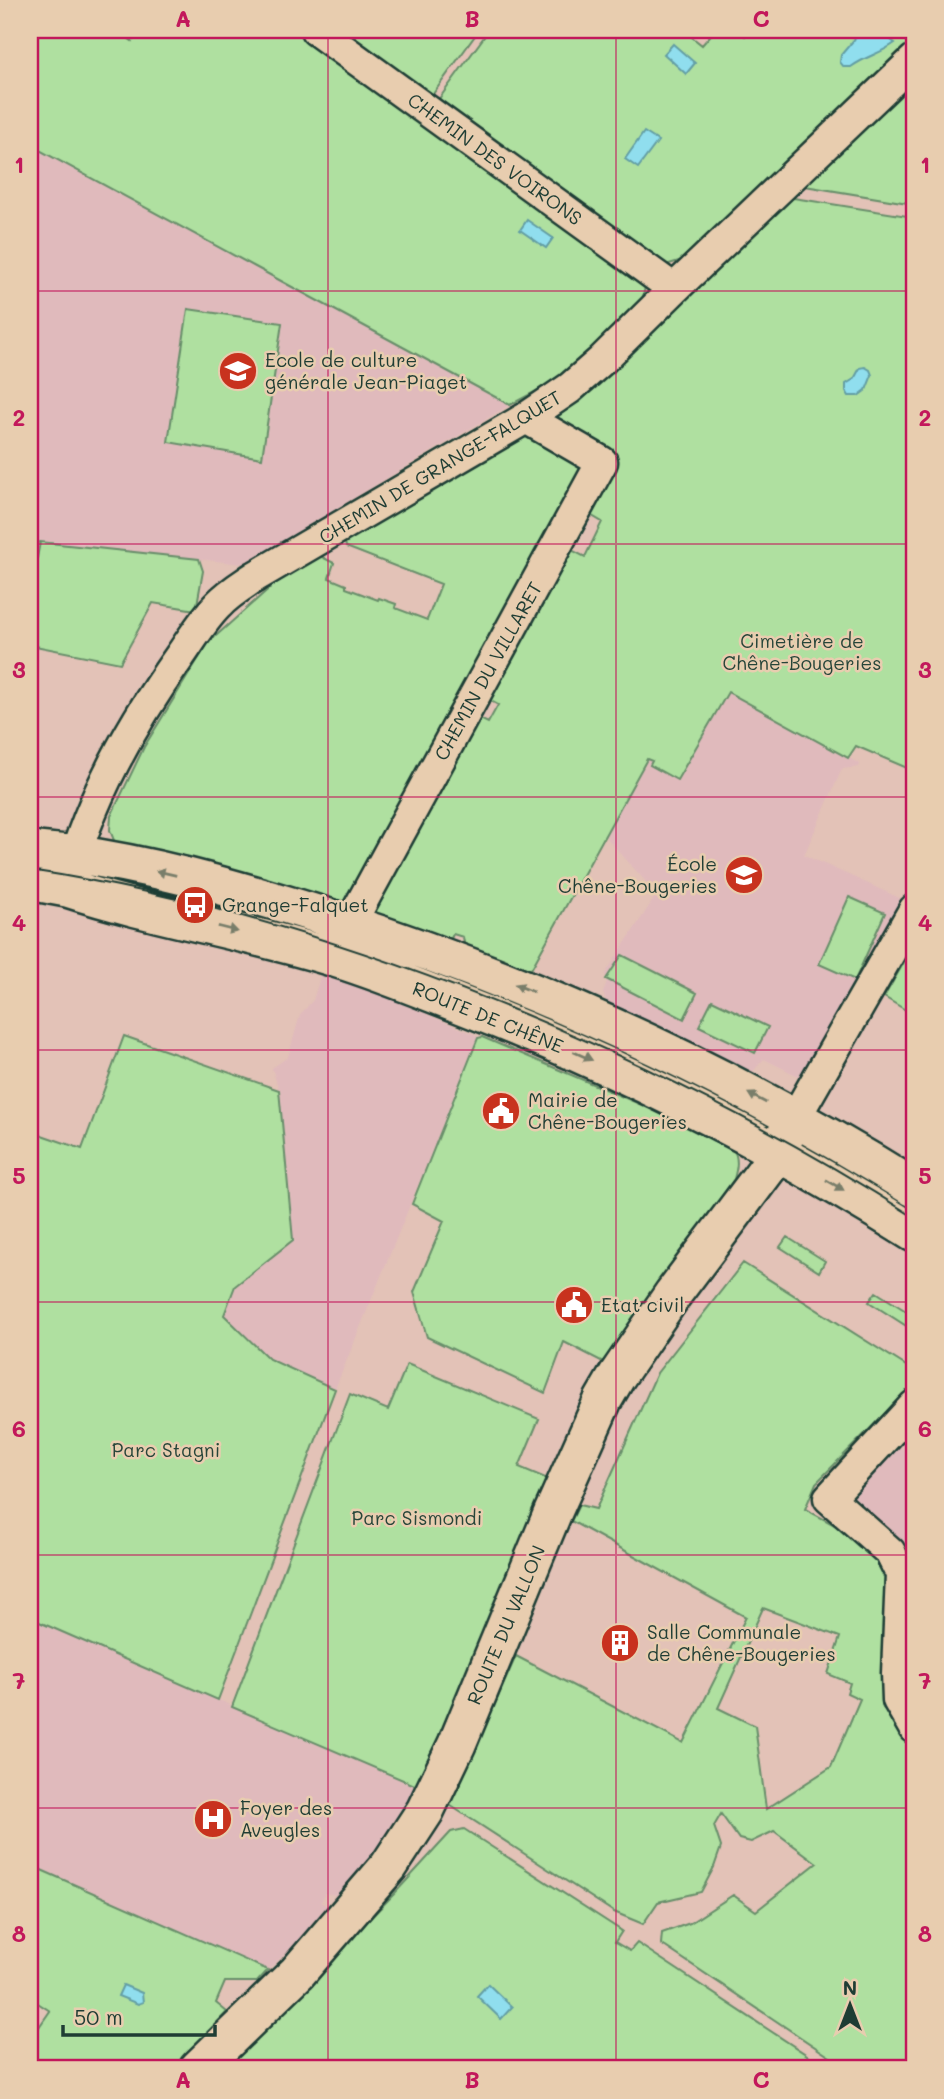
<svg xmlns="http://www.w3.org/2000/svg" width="944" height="2099" font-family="Mali,sans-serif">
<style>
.built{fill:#e0babc}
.green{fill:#afe0a0;stroke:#678e6a;stroke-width:2;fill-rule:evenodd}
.water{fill:#90deee;stroke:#639ea4;stroke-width:2}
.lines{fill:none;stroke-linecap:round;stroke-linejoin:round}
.minor-casing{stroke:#1f3d34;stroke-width:35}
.major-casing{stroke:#1f3d34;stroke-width:42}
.minor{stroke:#e8cdaf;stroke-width:30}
.major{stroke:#e8cdaf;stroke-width:37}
.tram{stroke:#1f3d34;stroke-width:2}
.oneway{fill:#797e6b}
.grid{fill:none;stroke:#c2185b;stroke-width:2;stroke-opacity:0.55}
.labels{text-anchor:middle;stroke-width:5;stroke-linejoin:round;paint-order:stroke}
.street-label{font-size:19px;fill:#1f3d34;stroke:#e8cdaf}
.poi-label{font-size:19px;fill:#1f3d34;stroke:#e8cdaf;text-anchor:start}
.park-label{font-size:19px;fill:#264539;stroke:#e8cdaf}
.neatline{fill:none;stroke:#c2185b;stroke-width:2.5}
.grid-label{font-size:23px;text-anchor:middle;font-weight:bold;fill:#c2185b}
</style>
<rect width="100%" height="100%" fill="#e3c2b7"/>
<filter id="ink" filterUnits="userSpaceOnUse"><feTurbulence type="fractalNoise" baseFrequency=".0143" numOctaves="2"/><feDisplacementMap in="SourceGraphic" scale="14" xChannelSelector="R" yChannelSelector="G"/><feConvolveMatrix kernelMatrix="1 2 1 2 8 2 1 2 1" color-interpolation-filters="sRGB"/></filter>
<g filter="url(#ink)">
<path class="built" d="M30 144 169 218 510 405 243 564 30 541Z
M727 692 860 764 859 767 842 769 804 855 904 900 804 1079 764 1059 749 1076 609 1008 603 993 607 981 605 974 657 894 604 835 648 759 652 761 650 765 677 780Z
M321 974 394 1000 476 1035 478 1038 335 1389 269 1359 224 1315 235 1286 293 1240 279 1090 272 1068 288 1057 300 1015 313 1000Z
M892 1442 914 1456V1711L902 1698 908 1600 905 1548 847 1500Z
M30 1618 417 1786 378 1852 341 1896 325 1893 321 1902 328 1907V1914L268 1970 30 1865Z"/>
<path class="green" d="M30 30H128L124 35 132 41 140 30H304L646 283 642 300 561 378 510 405 30 145Z
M336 30H479L430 98Z
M489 30H683L702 45 715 30H737L745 36 750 30H914V40L682 260 666 265 436 103Z
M914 76V204L799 185Z
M787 197 914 217V771L856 746 848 758 728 692 677 780 650 765 652 761 647 759 529 973 465 948 463 937 453 934 449 943 376 918 370 911 472 715 488 723 498 705 482 696 564 546 585 557 602 522 582 510 610 460 546 423 588 390Z
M188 309 282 323 262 458 168 442Z
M534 430 591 462 358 896 342 907 115 843 110 830 111 816 144 747 208 643 273 585 320 556 334 563 329 578 346 585V588L378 600 379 598 396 604 395 608 427 620 441 584 346 547 345 542Z
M40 542 199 559 203 571 196 610 153 603 120 663 30 645V595Z
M849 897 885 913 855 980 819 964Z
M914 945V1015L884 997Z
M622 955 697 993 684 1019 606 979Z
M712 1000 768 1027 755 1053 699 1026Z
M124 1036 279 1090 293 1240 235 1286 224 1315 269 1359 335 1389 218 1700 30 1618V1131L82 1149Z
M482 1037 663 1114 733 1148C739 1159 737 1168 734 1179L603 1362 564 1342 545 1393 427 1337 414 1292 444 1221 412 1204 478 1038Z
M787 1237 825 1261 819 1272 780 1247Z
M743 1263 914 1371V1384L816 1483 805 1509 855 1536 892 1575 883 1708 914 1739V2069H848L661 1944 662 1933 690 1923 733 1895 756 1911 817 1863 774 1831 751 1842 739 1839 721 1814 714 1826 721 1847 714 1867 701 1892 658 1902 643 1924 614 1912 448 1804 460 1783 516 1656 683 1743 746 1617 571 1521 579 1505 596 1509 657 1373ZM763 1608 840 1637 828 1674 850 1683 847 1693 860 1699 831 1767 766 1809 755 1726 718 1708Z
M876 1292 914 1316 908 1327 869 1302Z
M407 1364 539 1419 519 1467 548 1479 498 1603 417 1786 232 1707 350 1394 388 1410Z
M464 1829 622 1931 615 1942 630 1951 637 1943 807 2055 812 2069H223L395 1893 451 1832Z
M30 1865 268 1970 257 1982H225L216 2003 227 2012 172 2069H33L30 2067V2040L50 2011 30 1998Z"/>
<path class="water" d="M862 30H877L895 43C880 54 866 56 851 67H844L840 62 841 55Z
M673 44 695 63 686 74 664 54Z
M644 132 658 141 638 168 625 159Z
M527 220 553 238 546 248 520 230Z
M865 367 870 370 872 375 866 390 858 396H849L846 391V384L854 379 860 368Z
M488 1984 512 2007 501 2019 477 1996Z
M123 1985 142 1993 143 2002 138 2004 118 1996Z"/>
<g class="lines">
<g class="minor-casing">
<path id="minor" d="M316 30 674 289
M70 874C91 796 133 722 180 656 192 639 203 620 218 605 229 593 243 585 256 576L526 418 570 388 601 361 674 289 914 60
M342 945 356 913 602 462 526 418
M795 1118 914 910
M914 1406 829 1498 890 1552 901 1574 897 1673 898 1700 914 1728"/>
</g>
<g class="major-casing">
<path id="major" d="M30 850C52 853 75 854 98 858 180 872 260 896 339 921 541 986 734 1076 914 1188
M30 881 67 888C156 917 249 931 338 959 380 972 421 989 462 1005 620 1066 771 1143 914 1233
M198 2069 297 1973 352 1909 389 1866 425 1811 457 1744 553 1512 603 1400 617 1376 673 1294 766 1170 795 1118"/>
</g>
<use href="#minor" class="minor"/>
<use href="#major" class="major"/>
<path class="tram" d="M30 870C333 917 656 1053 914 1217"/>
</g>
<defs><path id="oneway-solid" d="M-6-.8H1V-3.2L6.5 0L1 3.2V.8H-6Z" transform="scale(1.75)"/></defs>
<g class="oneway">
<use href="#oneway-solid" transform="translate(166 873) rotate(-167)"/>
<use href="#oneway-solid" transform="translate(228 929) rotate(15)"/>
<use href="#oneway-solid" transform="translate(524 988) rotate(-158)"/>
<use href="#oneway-solid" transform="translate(583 1056) rotate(24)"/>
<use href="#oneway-solid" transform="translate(757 1098) rotate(-152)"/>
<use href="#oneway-solid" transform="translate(835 1185) rotate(30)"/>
</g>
</g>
<path class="grid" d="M328 30V2069M616 30V2069M30 291H914M30 544H914M30 797H914M30 1050H914M30 1302H914M30 1555H914M30 1808H914"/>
<defs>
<g id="school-disc" transform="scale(2.0125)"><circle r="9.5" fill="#c8321e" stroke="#e8cdaf"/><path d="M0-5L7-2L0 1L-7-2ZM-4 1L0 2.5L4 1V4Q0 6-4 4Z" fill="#fff"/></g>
<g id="bus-disc" transform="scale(2.0125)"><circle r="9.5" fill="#c8321e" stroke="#e8cdaf"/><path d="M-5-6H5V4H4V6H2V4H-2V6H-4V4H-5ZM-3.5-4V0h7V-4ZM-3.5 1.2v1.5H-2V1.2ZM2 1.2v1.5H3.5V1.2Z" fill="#fff"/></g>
<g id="civic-disc" transform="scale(2.0125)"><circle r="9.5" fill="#c8321e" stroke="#e8cdaf"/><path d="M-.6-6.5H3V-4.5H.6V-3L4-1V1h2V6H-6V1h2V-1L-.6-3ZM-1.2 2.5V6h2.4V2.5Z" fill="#fff"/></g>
<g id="building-disc" transform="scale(2.0125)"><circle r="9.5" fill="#c8321e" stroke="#e8cdaf"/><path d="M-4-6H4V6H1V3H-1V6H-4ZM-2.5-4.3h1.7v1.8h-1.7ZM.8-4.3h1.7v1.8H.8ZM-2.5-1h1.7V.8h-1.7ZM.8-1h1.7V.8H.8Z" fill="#fff"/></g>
<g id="hospital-disc" transform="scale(2.0125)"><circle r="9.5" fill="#c8321e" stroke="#e8cdaf"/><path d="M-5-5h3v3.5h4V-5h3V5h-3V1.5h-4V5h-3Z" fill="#fff"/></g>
</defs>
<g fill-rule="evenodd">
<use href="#school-disc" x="238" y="371"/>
<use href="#school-disc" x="744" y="875"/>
<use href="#bus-disc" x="195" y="905"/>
<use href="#civic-disc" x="501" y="1111"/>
<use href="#civic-disc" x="574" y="1305"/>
<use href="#building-disc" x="620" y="1643"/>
<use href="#hospital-disc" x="213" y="1819"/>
</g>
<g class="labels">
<g class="street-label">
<text transform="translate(495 159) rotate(36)" y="7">CHEMIN DES VOIRONS</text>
<text transform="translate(440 467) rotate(-31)" y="7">CHEMIN DE GRANGE-FALQUET</text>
<text transform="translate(488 671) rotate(-61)" y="7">CHEMIN DU VILLARET</text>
<text transform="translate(488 1017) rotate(22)" y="7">ROUTE DE CHÊNE</text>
<text transform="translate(506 1625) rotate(-67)" y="7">ROUTE DU VALLON</text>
</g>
<g class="poi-label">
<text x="265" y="367">Ecole de culture<tspan x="265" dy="22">générale Jean-Piaget</tspan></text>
<text x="717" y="871" text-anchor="end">École<tspan x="717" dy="22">Chêne-Bougeries</tspan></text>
<text x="222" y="912">Grange-Falquet</text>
<text x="528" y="1107">Mairie de<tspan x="528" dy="22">Chêne-Bougeries</tspan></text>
<text x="601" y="1312">Etat civil</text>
<text x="647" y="1639">Salle Communale<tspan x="647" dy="22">de Chêne-Bougeries</tspan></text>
<text x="240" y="1815">Foyer des<tspan x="240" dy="22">Aveugles</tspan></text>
</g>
<g class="park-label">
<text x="802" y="648">Cimetière de<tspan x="802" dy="22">Chêne-Bougeries</tspan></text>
<text x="166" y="1457">Parc Stagni</text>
<text x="417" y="1525">Parc Sismondi</text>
</g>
</g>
<rect width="944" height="2099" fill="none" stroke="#e8cdaf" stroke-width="77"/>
<g transform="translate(850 2005)" stroke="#e8cdaf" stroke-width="5" paint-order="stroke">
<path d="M0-5L12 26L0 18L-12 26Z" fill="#1f3d34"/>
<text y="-10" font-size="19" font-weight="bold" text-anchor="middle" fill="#1f3d34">N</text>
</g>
<path d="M63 2025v10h152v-10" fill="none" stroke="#1f3d34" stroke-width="3.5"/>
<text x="74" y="2025" font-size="21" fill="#1f3d34" stroke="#e8cdaf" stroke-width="5" paint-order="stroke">50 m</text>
<rect x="38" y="38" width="868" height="2022" class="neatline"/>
<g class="grid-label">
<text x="183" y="27">A</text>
<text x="472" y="27">B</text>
<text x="761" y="27">C</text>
<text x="19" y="173">1</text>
<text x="925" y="173">1</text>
<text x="19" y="426">2</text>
<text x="925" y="426">2</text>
<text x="19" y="678">3</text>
<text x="925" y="678">3</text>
<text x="19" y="931">4</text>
<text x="925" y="931">4</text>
<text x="19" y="1184">5</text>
<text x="925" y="1184">5</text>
<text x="19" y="1437">6</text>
<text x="925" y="1437">6</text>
<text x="19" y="1689">7</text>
<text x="925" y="1689">7</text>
<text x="19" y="1942">8</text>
<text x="925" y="1942">8</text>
<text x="183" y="2088">A</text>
<text x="472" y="2088">B</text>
<text x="761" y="2088">C</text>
</g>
</svg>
